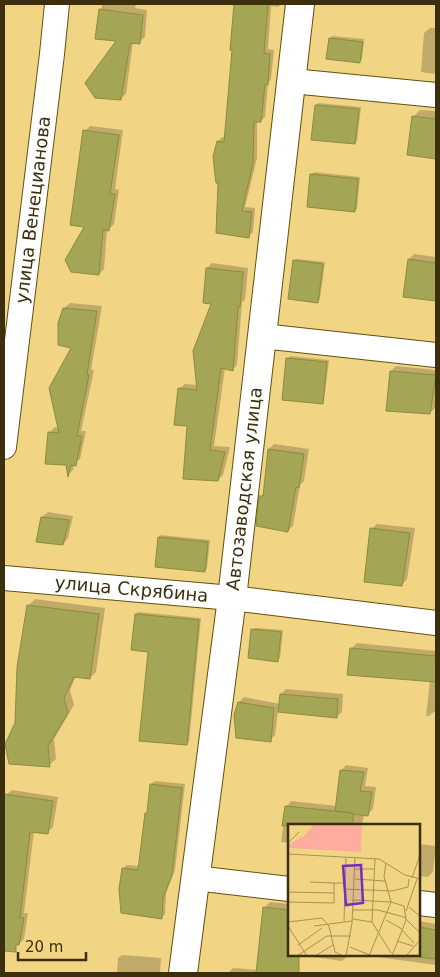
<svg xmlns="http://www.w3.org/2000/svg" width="440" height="977" font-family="'DejaVu Sans',sans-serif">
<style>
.shadow{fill:#0003}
.building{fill:#a4a555;stroke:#8b8d3b}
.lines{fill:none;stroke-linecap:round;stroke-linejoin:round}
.minor-casing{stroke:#64500e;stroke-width:26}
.tertiary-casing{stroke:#64500e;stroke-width:30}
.minor{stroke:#fff;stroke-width:24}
.tertiary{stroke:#fff;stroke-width:28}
.labels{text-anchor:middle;stroke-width:4;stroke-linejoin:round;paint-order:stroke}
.street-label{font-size:18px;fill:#3b2f0d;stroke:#f1d484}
.inset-road{fill:none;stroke:#a89254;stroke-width:1}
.view{fill:#7b2cbf;fill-opacity:0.15;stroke:#7b2cbf;stroke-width:2.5}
.inset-edge{fill:none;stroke:#3b2f0d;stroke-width:2.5}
</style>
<rect width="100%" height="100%" fill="#f1d484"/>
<path class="shadow" d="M102 4H136L135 8 147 10 145 37 139 42H133L126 94 120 99 119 40 100 10 102 8Z
M235 4H281L278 7 271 6 268 49 274 50 271 79 268 83 265 117 261 121H257V158L245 207 255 208 253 232 248 237 220 182 218 142 222 137 226 138 233 49H232Z
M430 28H436V74L421 72 424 33Z
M332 36 364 39 362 59 360 61 330 39Z
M318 103 361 107 357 141 355 143 316 105Z
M420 110 436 111V158L409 154 413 117Z
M90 126 123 130 115 189 119 190 114 224 109 229H107L104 269 99 274 86 226 85 131Z
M314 172 360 177 357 209 354 211 311 175Z
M414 254 436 257V300L404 296 409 259Z
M296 259 325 262 320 299 318 301 294 261Z
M212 263 248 268 245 300 242 302 237 365 232 370 225 368 214 446 230 447 223 475 218 480 189 425 179 389 185 384 198 385 213 303 207 268Z
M70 303 102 306 91 370H94L81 431H86L80 459 74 464 73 470 69 474 67 464 50 432 55 427 59 428 72 347 64 308Z
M290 356 329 360 324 400 322 403 287 359Z
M396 366 436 370V407L430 413 391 371Z
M274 444 309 449 304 481 300 485 293 526 288 531 261 496 265 492 269 449Z
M48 512 73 516 68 538 63 544 42 517Z
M377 524 415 528 407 579 402 585 371 529Z
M161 535 210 540 207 568 205 571 159 537Z
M35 599 105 608 96 672 90 678 76 676 70 690 74 705 54 739 56 759 49 765 16 723 28 606Z
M138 612 201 618 189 742 187 744 136 614Z
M255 628 283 630 280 658 277 660 252 630Z
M357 643 436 651V707L435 711 429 716H426L430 680 352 648Z
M286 689 343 694 342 712 336 717 278 711 275 735 270 740 239 702 244 697 280 704 281 694Z
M346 765 368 768 365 786 376 787 373 809 368 814H364L362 826H289V843L281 842 286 807 291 801 337 806 341 771Z
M155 781 185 784 175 870 166 893 165 914 161 918 123 868 127 865 140 866 146 814 148 811 151 784Z
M12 790 58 797 53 827 48 832 34 831 24 913H28L24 939 19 944 4 942V803L6 795Z
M419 844 436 846 433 872 428 877 419 876Z
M270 902 289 904V956H291L289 973H228L233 968 258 970 264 908Z
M419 921 436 924V965L370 956H419Z
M122 955 161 958 160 973H117L118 958Z
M307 956H348L342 961Z"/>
<path class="building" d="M234 4H268L264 53 270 54 268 85 265 84 261 122H254L253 163 242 211 252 212 249 238 216 233 218 183H216L213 157 217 141 224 142 232 50H230Z
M99 9 143 15 140 44 130 43 121 100 95 98 85 83 116 41 95 39Z
M329 38 363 42 360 63 326 59Z
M315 105 359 109 355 144 311 140Z
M412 116 436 119V159L407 155Z
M83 130 119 135 110 194H115L109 231 103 230 99 275 71 272 65 260 84 227 70 225Z
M310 174 358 179 355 212 307 207Z
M408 259 436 263V301L403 297Z
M293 260 323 264 318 303 288 299Z
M206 268 243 272 240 307H238L233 371 221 368 210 450 225 452 218 481 183 479 187 426 174 425 178 388 197 390 193 351 211 304 203 303Z
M63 308 97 311 87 374 89 375 77 436H82L76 466 71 465 68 477 66 465 45 464 48 432 59 433 49 388 71 348 58 345V323Z
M286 358 327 362 323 404 282 400Z
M390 371 436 375 430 414 386 411Z
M268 449 304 454 299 488 296 487 288 532 256 526 259 496H263Z
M41 517 69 520 63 545 36 542Z
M370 528 410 533 402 586 364 582Z
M158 537 208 542 205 572 155 567Z
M27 605 99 614 90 679 74 677 64 698 68 713 48 746 50 767 9 764 5 744 15 723 17 667Z
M135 614 199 620 187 745 139 741 148 652 131 650Z
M251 629 281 632 278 662 248 658Z
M350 648 436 656V682L347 675Z
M280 694 338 699 337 718 278 712Z
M238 702 274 708 271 742 236 738 234 715Z
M340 770 364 772 360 791 372 792 368 816 353 814V826H282L285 806 353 813 335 811Z
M150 784 182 788 172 875 163 898 162 919 121 913 119 889 122 868 138 870 145 813H147Z
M4 794 53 801 48 834 30 832 20 918H24L19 945H16V952L4 951Z
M263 907 289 910V956H299V973H256Z
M419 927 436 930V959L419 957Z"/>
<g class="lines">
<g class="minor-casing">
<g id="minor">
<path d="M292 81 436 95"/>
<path d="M262 336 436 355"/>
<path id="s1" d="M4 447 52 54 57 4"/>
<path id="s2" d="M4 578 232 598 436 623"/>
<path d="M195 878 289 889"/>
<path d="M419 903 436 905"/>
</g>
</g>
<g class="tertiary-casing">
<g id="tertiary">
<path id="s3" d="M183 973 232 598 300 4"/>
</g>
</g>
<use href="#minor" class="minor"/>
<use href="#tertiary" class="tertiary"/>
</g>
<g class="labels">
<g class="street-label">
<text dy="6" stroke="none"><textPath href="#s1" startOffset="239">улица Венецианова</textPath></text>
<text dy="6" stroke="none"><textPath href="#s3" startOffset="488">Автозаводская улица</textPath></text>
<text dy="6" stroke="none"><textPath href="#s2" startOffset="128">улица Скрябина</textPath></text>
</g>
</g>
<g transform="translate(288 824)">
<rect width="132" height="132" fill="#f1d484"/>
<path d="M27 0H74L73 28 0 24V21L16 12Z" fill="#fdac9e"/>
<path class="inset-road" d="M0 19 11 8M0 30 91 35 117 51 133 55M67 45H86M124 54 133 28M67 55 97 57M22 58 46 59M56 65 104 67 120 63 121 55M0 68 46 69M65 76 103 78 116 82 118 96 104 132M0 78 46 79V59H57M121 83 133 93M65 86H90L116 93 133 110M118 87 129 55M65 95 84 98 103 129M98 96 114 105M56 97 58 33M0 98 34 94 41 102 47 128 55 132M84 98 87 35M0 102 19 132M26 102 64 97M114 106 126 119M109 117 125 122M10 121 34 104M62 123 84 132M9 132 39 112H63M27 132 45 121M58 132 64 99 67 34M81 132 103 78 96 52 98 39M118 132 133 115"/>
<path class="view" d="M73 41 75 79 58 81 55 42Z"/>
<rect width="132" height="132" class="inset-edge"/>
</g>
<rect width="440" height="977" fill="none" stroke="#3b2f0d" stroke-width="10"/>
<path d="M18 952v8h68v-8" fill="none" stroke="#3b2f0d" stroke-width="2.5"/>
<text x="25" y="952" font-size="15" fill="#3b2f0d" stroke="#f1d484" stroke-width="4" paint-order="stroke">20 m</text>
</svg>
